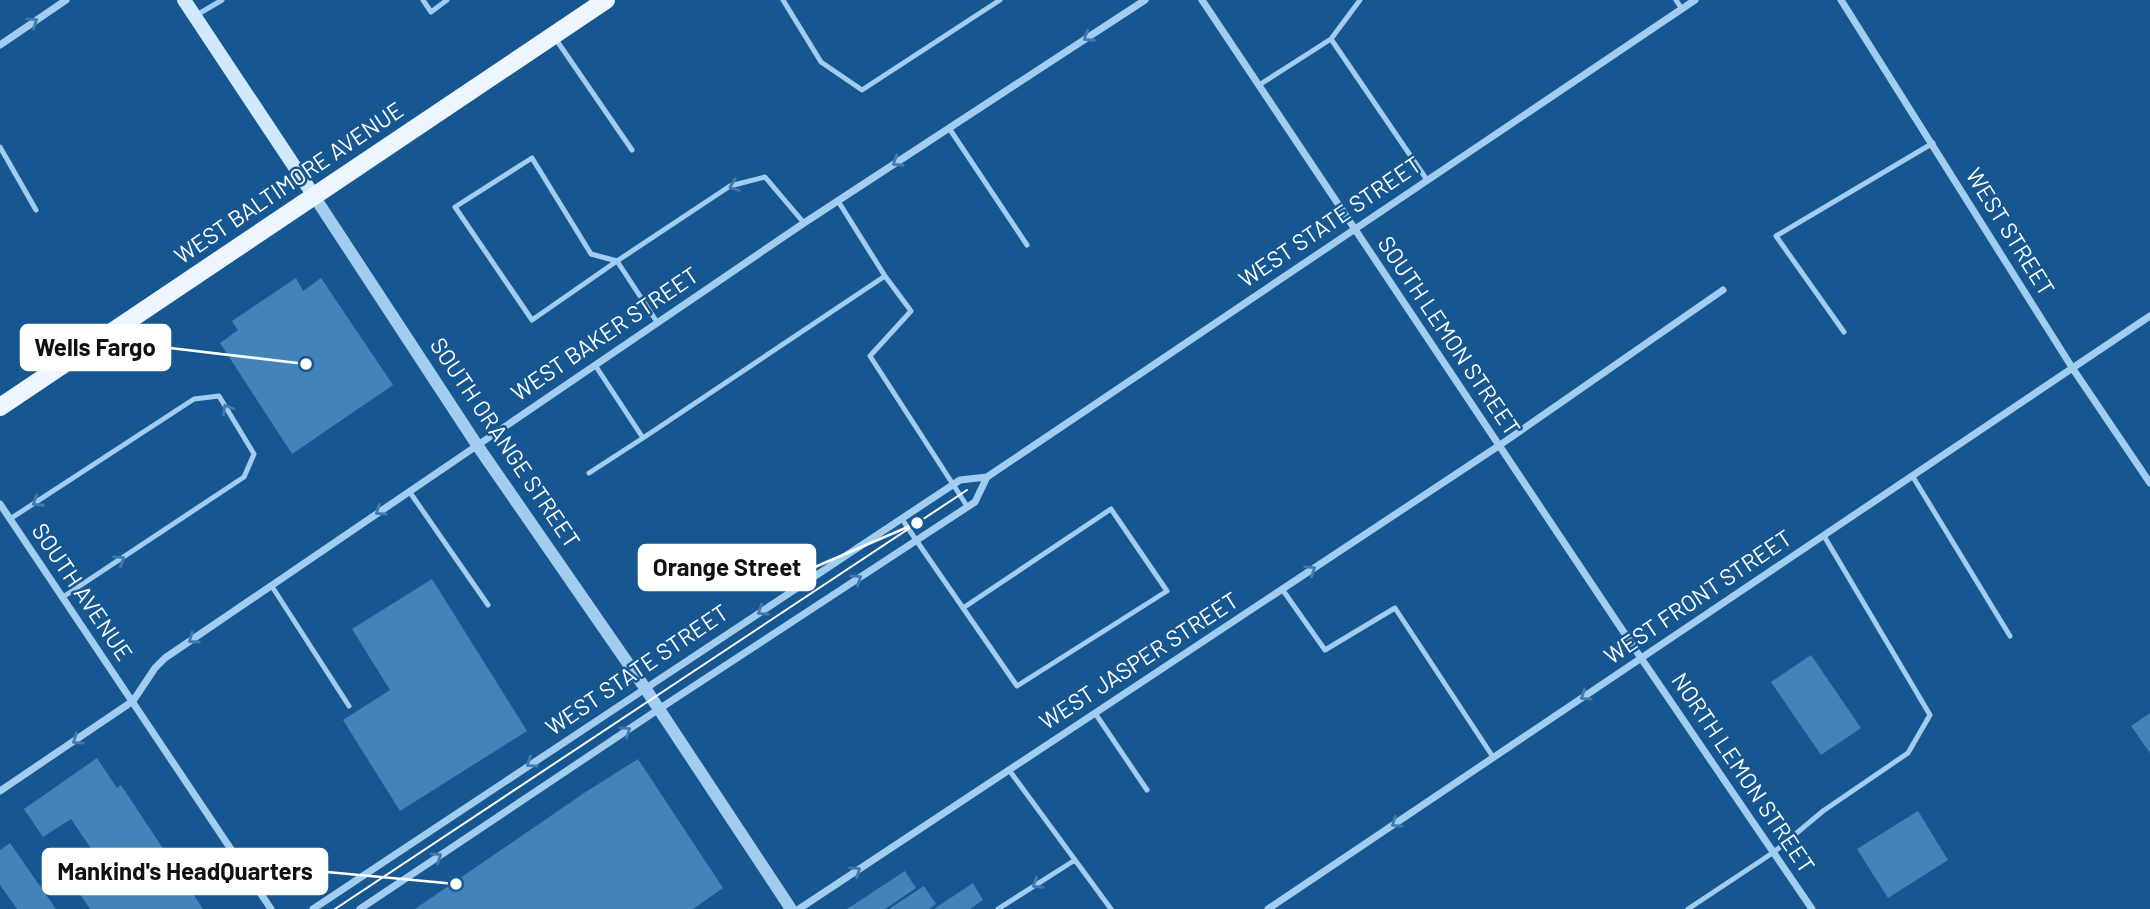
<svg xmlns="http://www.w3.org/2000/svg" width="2150" height="909" font-family="Barlow,sans-serif">
<style>
.building{fill:#4383ba}
.lines{fill:none;stroke-linecap:round;stroke-linejoin:round}
.service{stroke:#a3cdf0;stroke-width:5}
.minor{stroke:#a3cdf0;stroke-width:7}
.tertiary{stroke:#a3cdf0;stroke-width:12}
.secondary{stroke:#d1e7fb;stroke-width:14}
.primary{stroke:#edf5ff;stroke-width:18}
.tram{stroke:#fff;stroke-width:2}
.oneway{stroke:#407aae}
.labels{text-anchor:middle;stroke-width:5;stroke-linejoin:round;paint-order:stroke}
.street-label{font-size:23px;fill:#fff;stroke:#165791}
.leader{fill:none;stroke:#fff;stroke-width:2.5}
.callout-dot{fill:#fff;stroke:#165791;stroke-width:2.5}
.callout{fill:#fff;stroke:#fff;stroke-width:2.5}
.callout-label{font-size:24px;text-anchor:middle;font-weight:bold;fill:#111}
</style>
<rect width="100%" height="100%" fill="#165791"/>
<path class="building" d="M296 278 303 291 321 278 393 385 292 454 220 343 238 330 232 321Z
M432 579 527 731 400 811 343 720 390 690 352 629Z
M1811 655 1861 728 1821 755 1771 682Z
M2150 713V753L2131 726Z
M97 758 117 788 121 785 203 909H90L65 872 94 853 71 819 43 837 24 809Z
M638 759 723 888 693 909H415L584 793Z
M1918 811 1948 860 1888 898 1857 849Z
M10 843 56 909H17L0 885V850Z
M905 871 916 888 885 909H847Z
M973 883 983 900 970 909H934Z
M924 886 936 904 929 909H889Z"/>
<g class="lines">
<path class="service" d="M423 0 431 12 447 0
M783 0 821 62 862 90 1000 0
M1676 0 1682 9
M195 16 222 0
M555 38 632 150
M1331 39 1360 0
M1259 85 1331 39 1427 180
M949 128 1027 245
M0 147 36 210
M532 158 591 254 617 261 532 320 455 207Z
M838 201 885 276
M657 322 617 261 730 186 765 177 804 223
M1844 332 1776 236 1933 143
M595 365 643 438 885 276 911 311 870 356 967 506
M589 473 643 438
M1913 477 2010 636
M409 491 488 605
M10 519 194 399 219 396 254 454 244 477 63 597
M902 519 916 540 1017 686 1167 591 1111 509 963 608
M271 585 349 706
M1282 589 1325 650 1395 608 1493 757
M1095 713 1147 790
M1009 770 1111 909
M998 909 1075 860
M1688 909 1774 852 1823 811 1908 753 1930 715 1824 536"/>
<path class="minor" d="M1202 0 1641 658 1812 909
M1841 0 2073 369 2150 483
M0 45 66 0
M0 504 271 909
M0 791 133 701 155 668 165 658 804 223 1145 0
M313 909 960 480 987 477 1695 0
M360 909 659 709 975 502 987 477
M799 909 1500 445 1723 290
M1268 909 2150 316"/>
<path class="tertiary" d="M314 196 477 445 645 688 791 909"/>
<path class="secondary" d="M184 0 314 196"/>
<path class="primary" d="M0 407 606 0"/>
<path class="tram" d="M335 909 967 490"/>
</g>
<defs><path id="oneway-chevron" d="M-2-3.5L2.5 0L-2 3.5" fill="none" stroke-width="1.6" stroke-linecap="round" stroke-linejoin="round" transform="scale(1.75)"/></defs>
<g class="oneway">
<use href="#oneway-chevron" transform="translate(33 22) rotate(-34)"/>
<use href="#oneway-chevron" transform="translate(1088 37) rotate(147)"/>
<use href="#oneway-chevron" transform="translate(897 162) rotate(147)"/>
<use href="#oneway-chevron" transform="translate(734 186) rotate(160)"/>
<use href="#oneway-chevron" transform="translate(227 409) rotate(-121)"/>
<use href="#oneway-chevron" transform="translate(37 502) rotate(147)"/>
<use href="#oneway-chevron" transform="translate(380 511) rotate(146)"/>
<use href="#oneway-chevron" transform="translate(120 560) rotate(-34)"/>
<use href="#oneway-chevron" transform="translate(1311 570) rotate(-34)"/>
<use href="#oneway-chevron" transform="translate(857 579) rotate(-33)"/>
<use href="#oneway-chevron" transform="translate(762 611) rotate(147)"/>
<use href="#oneway-chevron" transform="translate(193 639) rotate(145)"/>
<use href="#oneway-chevron" transform="translate(1585 696) rotate(146)"/>
<use href="#oneway-chevron" transform="translate(626 731) rotate(-34)"/>
<use href="#oneway-chevron" transform="translate(77 740) rotate(146)"/>
<use href="#oneway-chevron" transform="translate(531 763) rotate(146)"/>
<use href="#oneway-chevron" transform="translate(1396 823) rotate(146)"/>
<use href="#oneway-chevron" transform="translate(437 857) rotate(-34)"/>
<use href="#oneway-chevron" transform="translate(856 871) rotate(-34)"/>
<use href="#oneway-chevron" transform="translate(1037 884) rotate(147)"/>
</g>
<g class="labels">
<g class="street-label">
<text transform="translate(289 183) rotate(-34)" y="8">WEST BALTIMORE AVENUE</text>
<text transform="translate(1330 222) rotate(-34)" y="8">WEST STATE STREET</text>
<text transform="translate(2010 232) rotate(58)" y="8">WEST STREET</text>
<text transform="translate(605 334) rotate(-34)" y="8">WEST BAKER STREET</text>
<text transform="translate(1449 336) rotate(56)" y="8">SOUTH LEMON STREET</text>
<text transform="translate(505 443) rotate(56)" y="8">SOUTH ORANGE STREET</text>
<text transform="translate(82 592) rotate(56)" y="8">SOUTH AVENUE</text>
<text transform="translate(1698 597) rotate(-34)" y="8">WEST FRONT STREET</text>
<text transform="translate(1139 661) rotate(-33)" y="8">WEST JASPER STREET</text>
<text transform="translate(637 670) rotate(-34)" y="8">WEST STATE STREET</text>
<text transform="translate(1743 773) rotate(56)" y="8">NORTH LEMON STREET</text>
</g>
</g>
<path class="leader" d="M306 364L170 348M917 523L815 567M456 884L327 872"/>
<g class="callout-dot">
<circle cx="306" cy="364" r="7"/>
<circle cx="917" cy="523" r="7"/>
<circle cx="456" cy="884" r="7"/>
</g>
<g class="callout">
<rect x="21" y="325" width="149" height="45" rx="7"/>
<rect x="639" y="545" width="176" height="45" rx="7"/>
<rect x="43" y="849" width="284" height="45" rx="7"/>
</g>
<g class="callout-label">
<text x="95" y="356">Wells Fargo</text>
<text x="727" y="576">Orange Street</text>
<text x="185" y="880">Mankind's HeadQuarters</text>
</g>
</svg>
